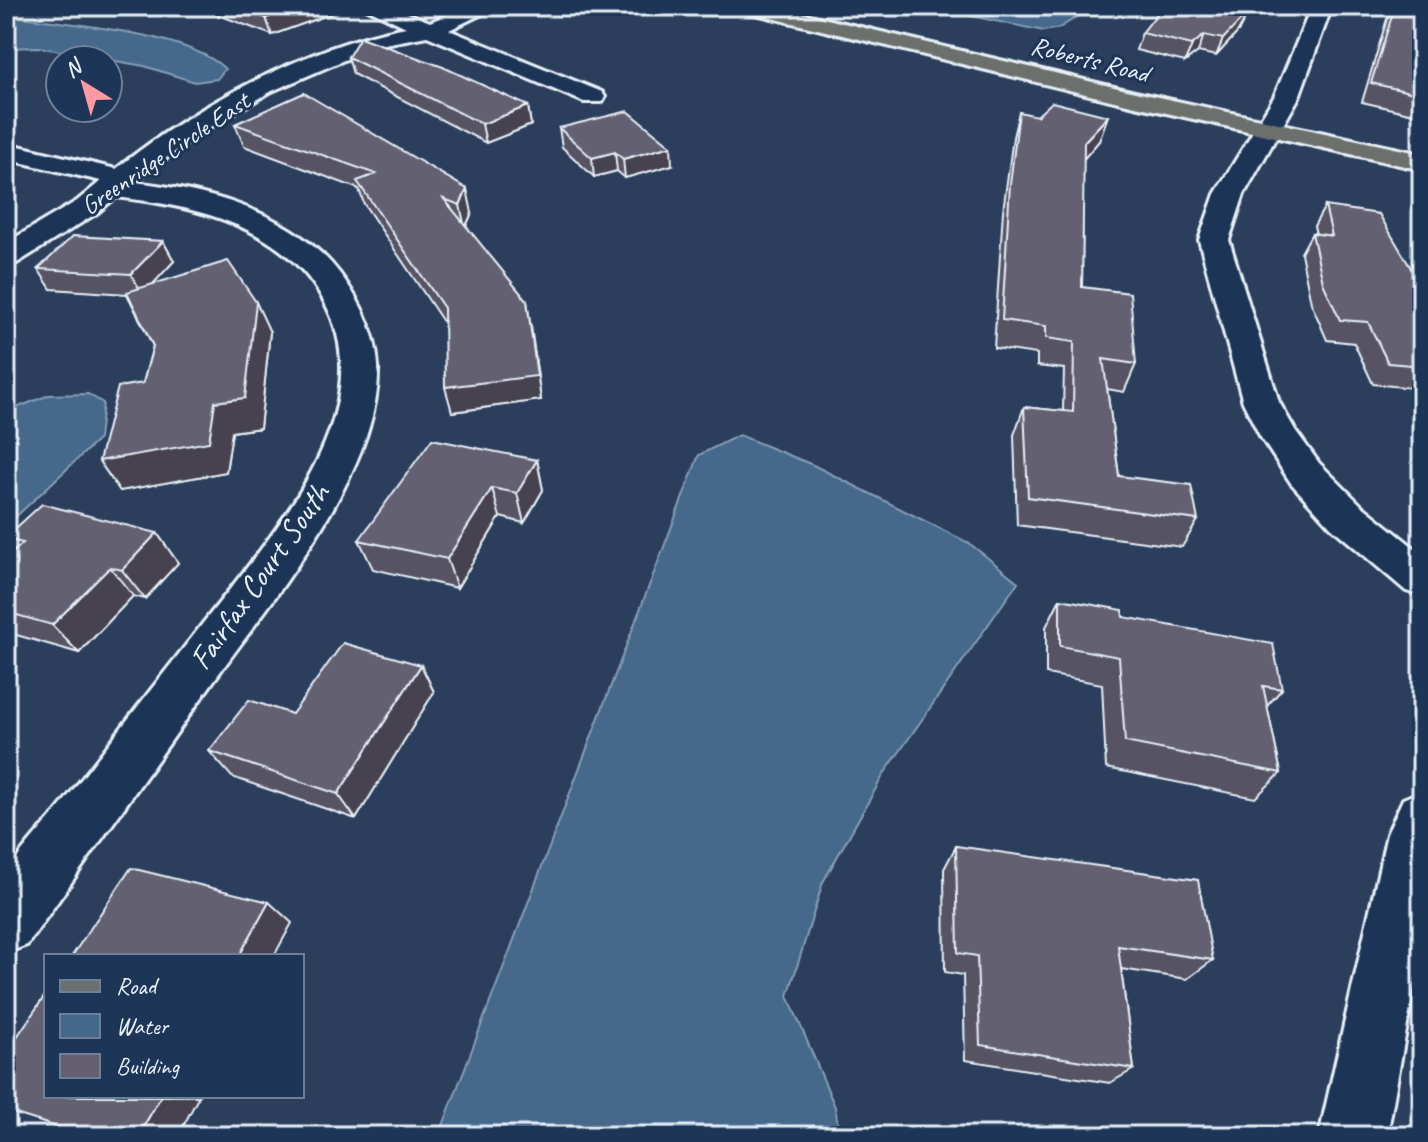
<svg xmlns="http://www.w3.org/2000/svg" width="1428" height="1142" font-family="Caveat,sans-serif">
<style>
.water{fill:#44688b;stroke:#869fb7;stroke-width:2}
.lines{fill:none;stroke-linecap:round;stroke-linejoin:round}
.minor-casing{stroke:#e8f1f8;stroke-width:6}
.primary-casing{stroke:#e8f1f8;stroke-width:6}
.minor{fill:#1d3557;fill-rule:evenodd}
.primary{fill:#6c706d;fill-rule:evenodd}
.wall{fill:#565362;stroke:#e8f1f8;stroke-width:2}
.shaded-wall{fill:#464350;stroke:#e8f1f8;stroke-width:2}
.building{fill:#646072;stroke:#e8f1f8;stroke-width:2}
.labels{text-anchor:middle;stroke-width:6;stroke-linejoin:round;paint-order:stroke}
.far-street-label{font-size:26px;fill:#e8f1f8;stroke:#1d3557}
.street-label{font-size:32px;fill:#e8f1f8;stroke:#1d3557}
</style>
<rect width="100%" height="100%" fill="#2b3e5c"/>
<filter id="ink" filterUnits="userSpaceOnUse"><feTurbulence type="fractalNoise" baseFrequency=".0125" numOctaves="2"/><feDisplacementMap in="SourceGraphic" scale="16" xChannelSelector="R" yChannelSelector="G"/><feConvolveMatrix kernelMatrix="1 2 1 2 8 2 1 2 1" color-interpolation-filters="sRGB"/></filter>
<g filter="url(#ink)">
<path class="water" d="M922 6H1095L1059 28 1044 31Z
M6 15C61 23 187 32 225 69L217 79 195 82 144 66 38 47 6 48Z
M88 394 103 403 99 439 6 526V412L49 395Z
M739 435 813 465 969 543 1018 582 884 774 823 882 788 996 835 1107 840 1136H439L699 455Z"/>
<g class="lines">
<g class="minor-casing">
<path id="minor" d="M362 6H390L430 22 470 6H498L449 30 602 92 605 97 602 102H584L427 36 379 45 272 91 203 131 134 182C205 190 281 209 331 263 355 290 376 329 378 366 382 470 270 602 212 683 150 770 89 858 27 945L6 953C6 936 1 889 7 875 18 852 47 824 63 803 107 746 152 688 197 631 262 546 387 416 324 301 283 225 195 206 116 197L97 213 17 263 6 265V243L77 201 101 181 6 159V143L116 169C194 106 307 46 406 27Z
M1312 6H1332L1299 97 1244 194 1229 240 1279 402 1295 430 1319 463 1361 505 1422 554V596L1406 591 1331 527 1291 483 1260 436 1243 402 1199 240 1215 194 1274 97Z
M1422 791V942L1387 1136H1319L1387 834 1403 799Z"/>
</g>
<g class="primary-casing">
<path id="primary" d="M736 6H772L1135 92 1422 154V170L1135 106 739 10Z"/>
</g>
<use href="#minor" class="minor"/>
<use href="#primary" class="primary"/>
</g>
<path class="wall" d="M189 6H353L272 35 208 11Z
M1394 6 1422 7V116L1362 102 1387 19Z
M1238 32 1216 56 1198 52 1185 62 1136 50 1142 33Z
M348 57 528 106 531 125 486 143 353 74Z
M304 93 472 213 466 226 531 326 541 400 452 412 444 323 364 204 359 189 244 146 235 124Z
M1019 112 1099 141 1083 159 1082 287 1136 364 1124 392 1107 389 1119 476 1198 520 1182 547 1017 525 1014 435 1024 407 1063 411 1064 369 1037 366V354L994 348 1003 211 1013 137Z
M559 128 672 165 625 178 617 171 594 177 562 147Z
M1325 206 1422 287V389L1373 384 1354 343 1327 340 1311 303 1301 253 1312 233 1316 234 1314 226Z
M163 241 174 261 152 284 270 332 260 428 232 432 226 472 120 491 99 461 143 383 153 346 127 294 51 289 38 269Z
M537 460 543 490 524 523 500 517 457 588 373 569 359 540Z
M157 533 178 563 145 599 133 596 79 653 6 632V559L15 551 6 541V537Z
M1060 599 1123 617 1282 689 1267 706 1281 773 1255 798 1106 768 1102 684 1046 674V627Z
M421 665 434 692 356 819 232 777 209 751 292 714Z
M956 846 1213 960 1187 979 1121 969 1134 1069 1110 1083 965 1060 963 975 945 972 944 869Z"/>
<path class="shaded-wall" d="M302 6H353L272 35 266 18Z
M1250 6H1252L1238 32 1216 56 1223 39Z
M1204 35 1198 52 1185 62 1192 45Z
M528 106 531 125 486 143 482 124Z
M1108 116 1099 141 1076 168 1084 142Z
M671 146 672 165 625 178 623 159Z
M615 152 617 171 594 177 592 158Z
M6 187 15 201 6 205Z
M467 189 472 213 465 228 460 205Z
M163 241 174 261 143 295 131 274Z
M527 301 541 400 452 412 445 387Z
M256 302 270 332 260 428 232 432 226 472 120 491 99 461Z
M537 460 543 490 524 523 517 493Z
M492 488 500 517 457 588 447 559Z
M157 533 178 563 145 599 122 570Z
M110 567 133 596 79 653 52 625Z
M421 665 434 692 356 819 338 794Z
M269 902 292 923 274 956H239Z
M161 1096H199L178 1136H138Z"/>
<path class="building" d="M233 6H302L266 18Z
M1163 6H1250L1245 16 1223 39 1204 35 1192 45 1142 33Z
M1395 6 1422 7V95L1371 83Z
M360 37 443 67 528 106 482 124 348 57Z
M304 93 467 189 460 205 444 199 527 301 537 376 445 387 444 308 357 181 376 174 235 124Z
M1052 102 1108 116 1084 142 1082 287 1130 293 1136 364 1103 359 1119 476 1191 485 1198 520 1028 497 1024 407 1073 412 1074 342 1046 338V326L1002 320 1010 184 1019 112 1037 116Z
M628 111 671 146 623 159 615 152 592 158 559 128Z
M1325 206 1379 214 1422 287V366L1388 363 1368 322 1340 320 1323 283 1312 233 1332 236Z
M73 236 163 241 131 274 38 269Z
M228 261 256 302 245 398 215 402 209 442 99 461 118 387 143 383 153 346 127 292Z
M432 439 537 460 517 493 492 488 447 559 359 540Z
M42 504 157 533 122 570 110 567 52 625 6 612V559L23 543 6 539V537Z
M1060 599 1123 610V617L1273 644 1282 689 1263 686 1281 773 1125 742 1119 657 1060 646Z
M343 643 421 665 338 794 209 751 249 700 292 714Z
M956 846 1198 880 1213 960 1118 946 1134 1069 980 1045 977 956 958 953Z
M131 868 269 902 239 956H72Z
M46 994V1096H161L138 1136H85L6 1111V1053Z"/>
</g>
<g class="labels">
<g class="far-street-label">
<text transform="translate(1090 59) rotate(14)" y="9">Roberts Road</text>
<text transform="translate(165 153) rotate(-34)" y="9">Greenridge Circle East</text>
</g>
<g class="street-label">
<text transform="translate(259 576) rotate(-55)" y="11">Fairfax Court South</text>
</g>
</g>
<rect width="1428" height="1142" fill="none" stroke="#1d3557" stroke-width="32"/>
<rect x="16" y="16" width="1396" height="1110" fill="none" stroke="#e8f1f8" stroke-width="3" filter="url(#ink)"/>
<rect x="44" y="954" width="260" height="144" fill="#1d3557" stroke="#6e8097" stroke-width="2"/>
<rect x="60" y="980" width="40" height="12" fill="#6c706d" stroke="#6e8097" stroke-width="2"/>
<text x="116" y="994" font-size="24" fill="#e8f1f8">Road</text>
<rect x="60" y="1014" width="40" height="24" fill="#44688b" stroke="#6e8097" stroke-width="2"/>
<text x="116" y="1034" font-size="24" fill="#e8f1f8">Water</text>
<rect x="60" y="1054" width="40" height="24" fill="#646072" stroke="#6e8097" stroke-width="2"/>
<text x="116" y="1074" font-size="24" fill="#e8f1f8">Building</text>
<g transform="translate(84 84) rotate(323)"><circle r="38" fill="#1d3557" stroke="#6e8097" stroke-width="2"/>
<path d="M0-6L14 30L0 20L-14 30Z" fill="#ff9aa2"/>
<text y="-12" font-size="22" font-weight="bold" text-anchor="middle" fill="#e8f1f8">N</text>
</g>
</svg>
